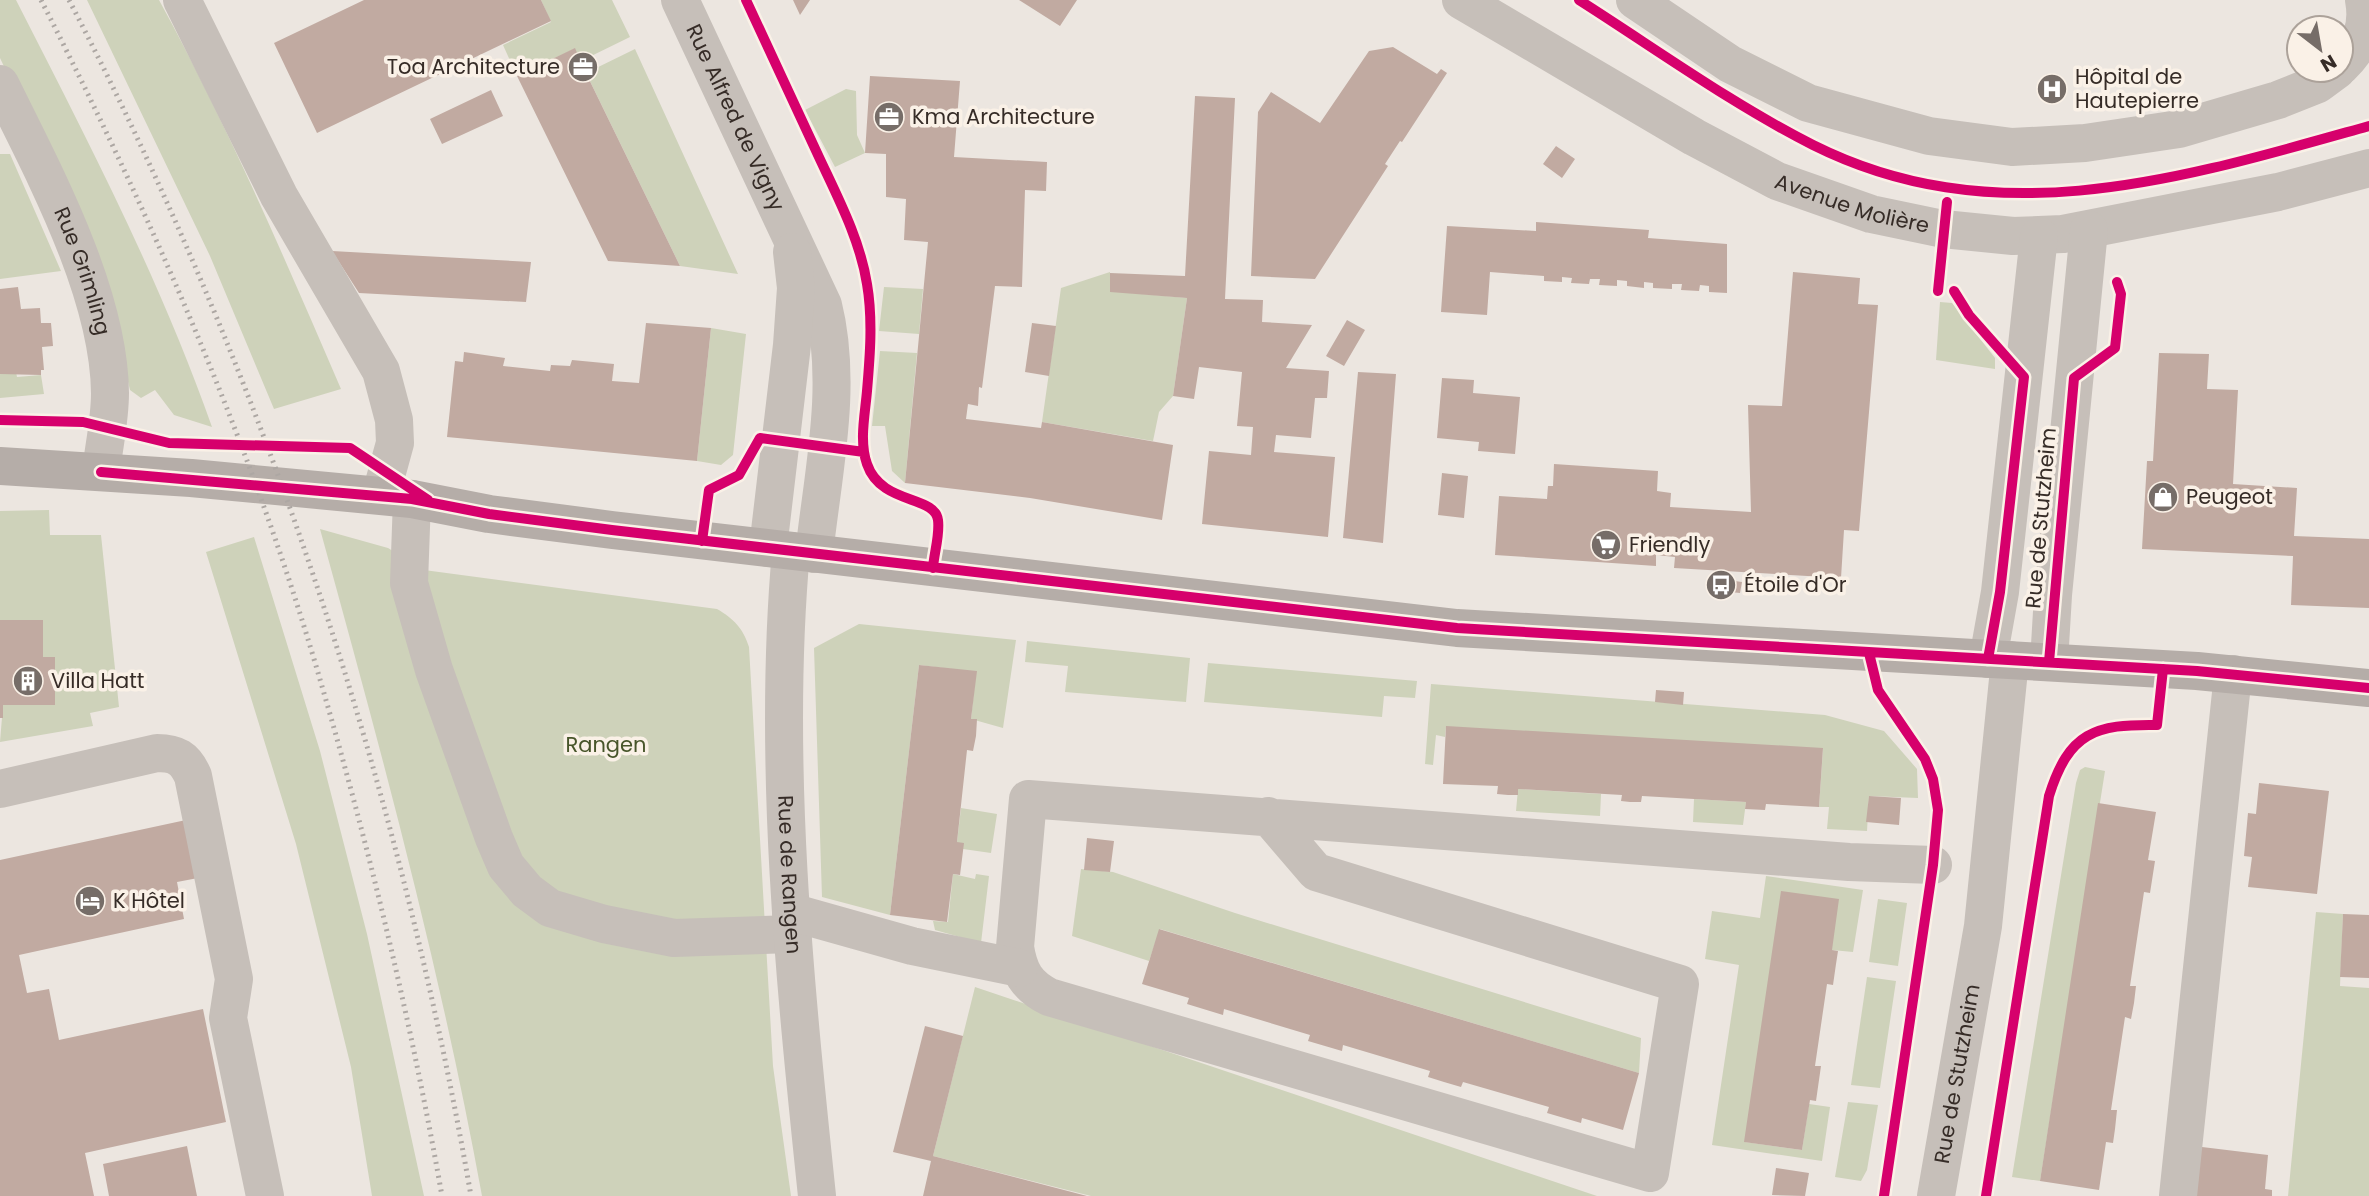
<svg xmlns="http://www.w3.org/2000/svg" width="2369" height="1196" font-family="Poppins,sans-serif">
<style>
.green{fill:#ced2ba}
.building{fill:#c1aaa1}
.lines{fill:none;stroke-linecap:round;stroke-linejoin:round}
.minor{stroke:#c6bfb9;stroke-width:38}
.major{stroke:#b5ada8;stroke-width:38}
.rail{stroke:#ada7a3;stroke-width:5;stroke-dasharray:2 5;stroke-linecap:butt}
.cycleway-casing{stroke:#faf1e7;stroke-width:15}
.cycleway{stroke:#d6006c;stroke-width:10}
.labels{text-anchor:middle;stroke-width:7;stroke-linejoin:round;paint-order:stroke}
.poi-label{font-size:21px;fill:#362c27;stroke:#faf1e7;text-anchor:start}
.street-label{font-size:21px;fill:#362c27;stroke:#faf1e7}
.park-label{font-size:21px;fill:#47552a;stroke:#faf1e7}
</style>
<rect width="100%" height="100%" fill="#ece6e0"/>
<path class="green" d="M0 0H16C87 139 160 279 212 427L174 415 155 390 141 398 130 390 108 299 77 220 0 58Z
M87 0H159C228 126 284 257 341 389L274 409 210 256Z
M541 0H612L630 37 581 61 574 49 517 76 503 45 551 22Z
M635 49 738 274 680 266 586 73Z
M846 89 856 91 857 135 865 153 835 167 805 110Z
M0 154H10L61 271 0 279Z
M1110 272V291L1187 298 1173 396 1159 412 1153 441 1042 422 1061 288Z
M884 287 923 289 919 334 879 331Z
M1940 302 1952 303 1995 358V369L1936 360Z
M711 328 746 334 733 455 721 465 697 461Z
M880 351 917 353 905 483 892 471 885 426H872Z
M16 372 17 377 41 375 44 394 0 398V374Z
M49 510 50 535H101L119 707 90 713 93 726 0 742 3 705 55 704V658L43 657V620H0V511Z
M320 529 388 548 424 570 717 609C734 619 743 628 749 647L773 1066 791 1196H482C441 971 381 750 320 529Z
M254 537 320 751 367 934 424 1196H372L351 1067 296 844 206 552Z
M859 624 1016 640 1003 728 971 719 976 672 919 665 890 915 822 897 814 648Z
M1027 641 1190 658 1186 702 1065 692 1068 666 1025 662Z
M1208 663 1417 681 1415 698 1384 696 1382 717 1204 702Z
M1431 684 1825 715 1884 731 1917 769 1918 798 1869 796 1867 831 1827 829 1829 807H1819L1823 749 1446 727 1445 737 1436 735 1433 765 1425 764Z
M2085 767 2105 771 2040 1181 2012 1177 2076 783 2080 770Z
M1518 789 1601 794 1600 816 1516 811Z
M1694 799 1746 802 1743 825 1693 822Z
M961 808 997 814 991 853 963 849 957 842Z
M1081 869 1113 872 1235 913 1641 1038 1639 1073 1160 929 1149 961 1072 936Z
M953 874 975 879 976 874 989 876 981 943 935 930 933 921 948 922Z
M1766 876 1863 890 1853 952 1832 950 1745 1142 1802 1150 1809 1104 1830 1107 1822 1161 1712 1145 1739 965 1705 959 1712 911 1760 918Z
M1878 899 1907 903 1898 966 1869 962Z
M2316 912 2343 914 2340 986 2369 988V1196H2288Z
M1867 977 1896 981 1880 1088 1851 1085Z
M975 987 1597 1196H1091L933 1156Z
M1848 1102 1878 1105 1867 1170 1861 1181 1835 1177Z"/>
<path class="building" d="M364 0H541L551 21 317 133 274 43Z
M793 0H810L800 15Z
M1019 0H1077L1060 26Z
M1393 47 1437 74 1441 69 1447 73 1402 142 1400 141 1385 164 1388 166 1315 279 1251 276 1258 112 1271 92 1320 123 1369 51Z
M575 48 583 67 680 266 608 261 517 76Z
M870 76 960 81 954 157 1047 162 1046 191 1025 190 1022 287 995 286 982 388 979 387 978 406 968 404 966 419 1041 428 1042 422 1173 445 1162 520 1030 498 905 483 928 242 904 240 906 199 886 197V154L865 153Z
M491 90 503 116 442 144 430 119Z
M1195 96 1235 98 1225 299 1263 300 1262 322 1312 325 1286 368 1329 371 1327 398H1315L1311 438 1276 435 1274 452 1335 457 1328 537 1202 524 1209 451 1251 455 1253 427 1237 426 1242 372 1199 367 1194 399 1173 396 1187 298 1110 292V273L1185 276Z
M1556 146 1575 159 1562 178 1543 164Z
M1536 222 1649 230 1648 238 1727 244V293L1709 292V286L1700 285 1699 291 1681 290 1682 284H1672V289L1653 288V283L1644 282V288L1627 286V281L1617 280V286L1599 285 1600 279H1590L1589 284 1571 283 1572 278 1562 277V282L1544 281V276L1490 272 1487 315 1441 312 1447 226 1536 231Z
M332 251 531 262 526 302 359 293Z
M1793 272 1860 278 1858 304 1878 305 1859 531 1844 530 1841 578 1674 568 1675 557 1656 555V566L1495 555 1499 496 1547 499 1548 486H1553L1554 464 1658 471 1657 491 1671 493 1670 507 1751 512 1748 405 1782 406Z
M18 287 21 309 40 308 41 323H51L53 346 42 347 44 370H41V375L0 374V289Z
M1347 320 1365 330 1344 366 1326 356Z
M646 323 711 328 697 461 447 437 455 361 463 362 464 352 505 358 503 366 550 371 551 365 570 366 572 360 614 364 612 381 639 383Z
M1032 323 1056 326 1049 376 1025 372Z
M2159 353 2209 354 2207 389 2238 390 2233 484 2297 488 2294 536 2369 539V608L2291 605 2293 556 2142 549 2147 461H2153Z
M1358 372 1396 374 1383 543 1343 538Z
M1442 378 1474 380 1473 393 1520 397 1515 454 1478 451 1479 442 1437 438Z
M1442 473 1468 476 1464 518 1438 515Z
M1713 578 1742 582 1740 593 1711 590Z
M0 620H43V657H55V705H3V718H0Z
M919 665 977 671 971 719H977L976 736 973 751 967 750 957 842 964 843 960 875 953 874 947 922 890 915Z
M1656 690 1684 692 1683 705 1655 702Z
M1446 726 1823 748 1819 807 1766 804 1765 810 1745 809 1746 802 1642 796 1641 802H1630L1621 801 1622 795 1518 789V795H1508L1497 794 1498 786 1443 784Z
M2259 783 2329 791 2317 894 2248 887 2252 857 2244 856 2248 813 2256 814Z
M1869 796 1901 798 1899 825 1866 822Z
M2098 803 2156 812 2148 860 2155 861 2150 893 2144 892 2130 986H2136L2134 1003 2131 1019 2125 1017 2111 1110H2117L2115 1129 2113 1143 2106 1142 2099 1190 2040 1181Z
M186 820 198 878 177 882 184 919 19 955 27 993 49 989 59 1040 203 1009 226 1122 85 1153 94 1196H0V860Z
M1087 838 1114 841 1110 872 1084 870Z
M1781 891 1839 899 1832 950 1838 951 1836 964 1833 985 1827 984 1815 1066H1821L1816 1101 1810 1100 1802 1150 1744 1142Z
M2343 914 2369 915V978L2340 977Z
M1159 929 1639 1073 1623 1130 1582 1118 1581 1123 1547 1113 1549 1107 1463 1082 1461 1087 1444 1082 1428 1077 1430 1071 1343 1045 1342 1051 1308 1041 1310 1035 1224 1009 1223 1015 1187 1004 1189 998 1142 984Z
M925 1026 963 1036 933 1156 1087 1196H923L931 1161 893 1152Z
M187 1146 197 1196H109L103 1164Z
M2202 1147 2268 1155 2265 1189 2272 1190V1196H2190Z
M1776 1168 1809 1173 1805 1196 1772 1195Z"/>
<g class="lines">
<g class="minor">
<path d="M182 0 279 196 381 371 394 420 395 443 381 494"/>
<path id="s1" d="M680 0 823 305C843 385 823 472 814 554"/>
<path id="s2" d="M1461 0 1694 137 1777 181 1871 214 1943 229 2013 236 2063 234 2278 192 2369 168"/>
<path d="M1635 0 1730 64 1808 103 1929 136 2012 147 2085 143 2179 129 2278 100 2318 84 2337 70"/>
<path d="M2341 66C2360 48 2369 27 2364 0"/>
<path id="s3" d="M0 84C44 173 109 293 110 393 110 420 104 445 101 472"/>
<path d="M412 499 409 583 434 670 494 838 506 866 527 891 550 908 604 924 674 938 793 934"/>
<path d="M768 548 792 345 796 288 792 252"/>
<path id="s4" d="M791 551C772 762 795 985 817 1196"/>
<path d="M1988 659 2000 592 2039 236"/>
<path d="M2049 662 2053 595 2089 230"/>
<path d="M0 789 157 753C176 753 185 758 193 776L234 979 228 1018 265 1196"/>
<path d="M1268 816 1316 872 1680 984 1650 1173 1049 997C1026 985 1019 972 1015 947L1028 799 1849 862 1933 865"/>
<path d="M791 912 912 946 1019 968"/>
<path id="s5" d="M1936 1196 1983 926 2010 660"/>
<path d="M2178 1196 2233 674"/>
</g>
<path class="major" d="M0 466 191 478 412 499 489 514 612 530 1457 628 2197 671 2369 688"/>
<path class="rail" d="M41 0C151 216 251 443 319 676 369 847 411 1020 442 1196
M69 0C263 374 399 781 471 1196"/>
<g class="cycleway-casing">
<path id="cycleway" d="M746 0C770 52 794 103 818 155 837 196 860 239 867 284 873 319 870 356 867 391 865 415 859 441 867 464 881 505 935 495 938 520 940 535 934 553 933 568
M1579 0C1656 49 1732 104 1813 145 1997 237 2184 178 2369 126
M1938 291 1947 202
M1954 291 1969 315 2024 377 2000 592 1988 659
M0 420 83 422 169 443 350 448 428 500
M101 472 412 499 489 514 612 530 1457 628 2197 671 2369 688
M702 541 709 490 739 475 760 438 864 452
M1869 653 1878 690 1925 759 1933 779 1938 810 1933 865 1884 1196
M2049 662 2074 378 2115 348 2121 294 2117 282
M1986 1196 2049 796C2069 732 2095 724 2157 725L2163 669"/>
</g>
<use href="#cycleway" class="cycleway"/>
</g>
<defs>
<g id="office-disc" transform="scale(1.575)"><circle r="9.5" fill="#766d68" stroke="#faf1e7"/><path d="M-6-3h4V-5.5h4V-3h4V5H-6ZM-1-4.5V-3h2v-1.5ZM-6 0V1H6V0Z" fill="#fff"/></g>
<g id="hospital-disc" transform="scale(1.575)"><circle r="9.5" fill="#766d68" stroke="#faf1e7"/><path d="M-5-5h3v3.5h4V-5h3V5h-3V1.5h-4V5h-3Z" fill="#fff"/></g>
<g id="shop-disc" transform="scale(1.575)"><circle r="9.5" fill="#766d68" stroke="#faf1e7"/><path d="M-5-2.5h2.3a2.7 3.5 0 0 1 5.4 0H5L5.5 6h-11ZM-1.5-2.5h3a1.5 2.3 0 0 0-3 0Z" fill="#fff"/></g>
<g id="supermarket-disc" transform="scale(1.575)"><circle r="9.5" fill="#766d68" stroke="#faf1e7"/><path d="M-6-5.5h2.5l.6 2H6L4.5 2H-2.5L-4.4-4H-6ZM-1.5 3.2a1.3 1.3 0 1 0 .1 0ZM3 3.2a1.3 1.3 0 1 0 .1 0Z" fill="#fff"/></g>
<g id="bus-disc" transform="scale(1.575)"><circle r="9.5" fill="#766d68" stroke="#faf1e7"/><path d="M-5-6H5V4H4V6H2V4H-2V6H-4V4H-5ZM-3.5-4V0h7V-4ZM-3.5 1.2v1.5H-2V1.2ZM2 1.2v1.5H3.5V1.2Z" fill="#fff"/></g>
<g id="building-disc" transform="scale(1.575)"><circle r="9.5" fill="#766d68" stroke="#faf1e7"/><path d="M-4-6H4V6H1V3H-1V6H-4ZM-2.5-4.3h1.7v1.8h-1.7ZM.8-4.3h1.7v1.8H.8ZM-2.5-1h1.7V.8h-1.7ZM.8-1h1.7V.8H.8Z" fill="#fff"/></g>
<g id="hotel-disc" transform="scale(1.575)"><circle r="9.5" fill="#766d68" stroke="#faf1e7"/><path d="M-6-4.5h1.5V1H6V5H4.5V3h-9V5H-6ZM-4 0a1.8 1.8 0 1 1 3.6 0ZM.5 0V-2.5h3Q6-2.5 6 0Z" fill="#fff"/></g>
</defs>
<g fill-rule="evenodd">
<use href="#office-disc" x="583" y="67"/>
<use href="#hospital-disc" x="2052" y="89"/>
<use href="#office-disc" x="889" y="117"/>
<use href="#shop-disc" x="2163" y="497"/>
<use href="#supermarket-disc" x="1606" y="545"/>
<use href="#bus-disc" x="1721" y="585"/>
<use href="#building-disc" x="28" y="681"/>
<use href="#hotel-disc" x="90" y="901"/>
</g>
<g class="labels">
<g class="poi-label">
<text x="560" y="74" text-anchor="end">Toa Architecture</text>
<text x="2075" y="84">Hôpital de<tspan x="2075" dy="24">Hautepierre</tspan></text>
<text x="912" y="124">Kma Architecture</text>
<text x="2186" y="504">Peugeot</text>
<text x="1629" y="552">Friendly</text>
<text x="1744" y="592">Étoile d'Or</text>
<text x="51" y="688">Villa Hatt</text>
<text x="113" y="908">K Hôtel</text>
</g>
<g class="street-label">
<text dy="7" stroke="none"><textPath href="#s1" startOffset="130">Rue Alfred de Vigny</textPath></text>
<text dy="7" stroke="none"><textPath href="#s2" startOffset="443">Avenue Molière</textPath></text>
<text dy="7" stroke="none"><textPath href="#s3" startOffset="205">Rue Grimling</textPath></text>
<text transform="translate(2041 518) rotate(-85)" y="7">Rue de Stutzheim</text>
<text dy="7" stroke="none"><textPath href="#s4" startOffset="324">Rue de Rangen</textPath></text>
<text dy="7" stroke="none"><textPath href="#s5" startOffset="124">Rue de Stutzheim</textPath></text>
</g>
<g class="park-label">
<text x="606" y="752">Rangen</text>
</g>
</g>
<g transform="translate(2320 49) rotate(149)"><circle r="33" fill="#faf1e7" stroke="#aca29a" stroke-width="2"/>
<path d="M0-5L12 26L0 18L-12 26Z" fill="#766d68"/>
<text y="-10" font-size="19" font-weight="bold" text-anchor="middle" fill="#362c27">N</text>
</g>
</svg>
